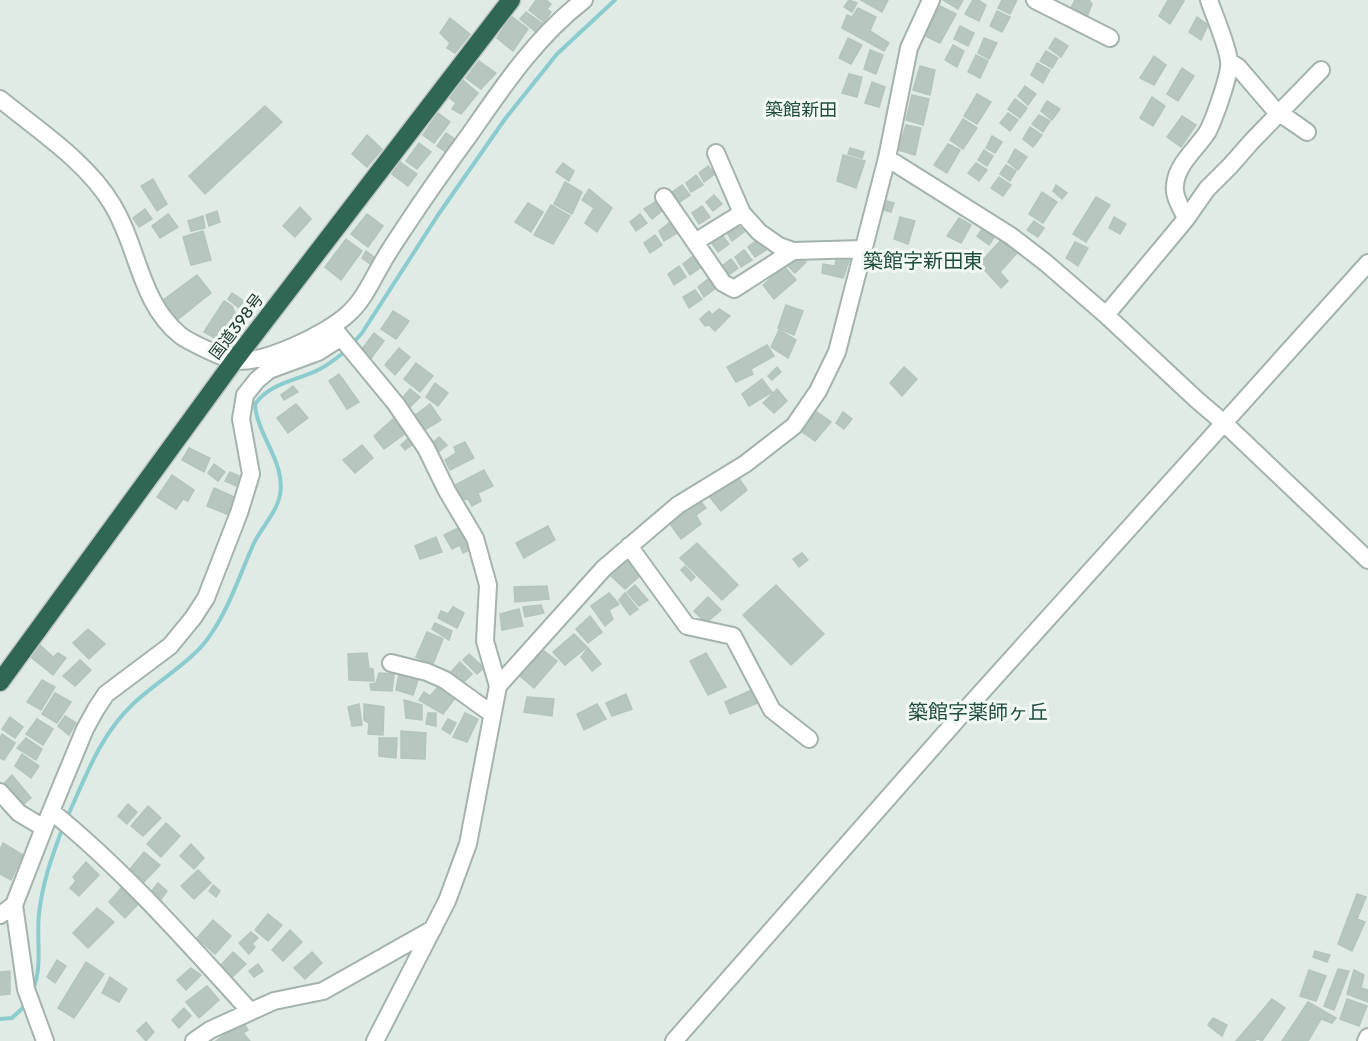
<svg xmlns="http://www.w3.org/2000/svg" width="1368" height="1041" font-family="Rubik,'Noto Sans JP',sans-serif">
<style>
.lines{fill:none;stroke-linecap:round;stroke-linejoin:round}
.stream{stroke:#8bccce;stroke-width:4}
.building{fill:#b7c6be;stroke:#b4c5bc;stroke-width:1.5}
.minor-casing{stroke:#a4b3ac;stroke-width:20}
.highway-casing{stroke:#c1c8c6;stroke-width:21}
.minor{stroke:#fff;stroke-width:16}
.highway{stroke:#2f6654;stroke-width:18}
.labels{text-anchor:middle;stroke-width:6;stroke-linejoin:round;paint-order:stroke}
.street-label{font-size:16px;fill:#223b32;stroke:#f2f8f4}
.neighbourhood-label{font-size:18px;fill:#1f4c3c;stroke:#f2f8f4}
.quarter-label{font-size:20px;fill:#1f4c3c;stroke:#f2f8f4}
</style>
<rect width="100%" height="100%" fill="#e1ebe6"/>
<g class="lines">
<path class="stream" d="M352 344 362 333 438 215 505 119 557 54 615 0
M67 818C85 778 100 735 133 704 157 681 194 661 211 634 230 606 240 574 254 543 261 528 277 512 280 495 286 462 257 436 255 404 271 382 297 381 320 369 330 364 338 357 347 350
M33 989C43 966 36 939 39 914 42 884 52 856 63 827
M0 1019 12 1018 27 1004"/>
</g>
<path class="building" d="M536 0H546L551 4 547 9 551 12 544 22 529 10Z
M849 0 857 3 852 12 844 7Z
M861 0H888L882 12Z
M943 0H963L958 9Z
M973 0H978L986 5 979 21 965 14Z
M1002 0H1017L1010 14 998 8Z
M1075 0H1089L1092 4 1087 17 1071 8Z
M1168 0 1184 1 1170 24 1159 16Z
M940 6 956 14 940 43 925 36Z
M858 8 876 17 870 31 889 43 884 51 842 28 847 15 852 17Z
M997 11 1010 17 1002 32 990 26Z
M526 12 543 24 536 32 520 19Z
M511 16 528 29 513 51 497 38Z
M1197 17 1208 25 1201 40 1189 32Z
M450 18 470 34 455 53 447 48 450 43 440 33Z
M960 26 974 33 968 46 954 39Z
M848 38 862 45 851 64 839 58Z
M984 38 997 43 989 59 978 53Z
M1055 38 1068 46 1061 57 1049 48Z
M953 45 964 51 957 67 945 60Z
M870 50 883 55 876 74 864 69Z
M1046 51 1058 58 1052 68 1040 61Z
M976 55 988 61 980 78 968 72Z
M1154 56 1166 65 1154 85 1140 78Z
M479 61 496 73 481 89 466 78Z
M1037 63 1050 70 1043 83 1031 75Z
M920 66 935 70 930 95 913 90Z
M1182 68 1194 76 1178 101 1167 94Z
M849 74 862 77 857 97 842 93Z
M463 80 478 93 461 114 452 109 456 103 450 98Z
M872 82 885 87 879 107 865 103Z
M1025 86 1036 94 1028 105 1018 96Z
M977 94 991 102 977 124 964 116Z
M912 95 929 99 923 125 906 120Z
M1152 97 1165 106 1153 126 1140 118Z
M1015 99 1027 108 1020 118 1008 109Z
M1047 101 1060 109 1052 120 1041 111Z
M265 106 282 122 205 194 189 176Z
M438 113 450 122 434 143 423 135Z
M1008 113 1018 120 1010 131 1000 123Z
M1039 115 1050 121 1043 132 1032 124Z
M1182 116 1196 125 1181 147 1167 137Z
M963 119 977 128 963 149 950 140Z
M906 125 921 128 915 155 898 150Z
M1030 127 1042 135 1033 147 1023 139Z
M446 133 456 140 446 152 437 146Z
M367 135 382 149 367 167 352 154Z
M992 136 1002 142 995 153 986 148Z
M419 143 431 152 417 169 406 161Z
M948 144 960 150 947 173 934 165Z
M850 148 864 152 862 158 848 154Z
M1015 149 1027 157 1018 170 1008 162Z
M984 150 993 156 987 166 978 160Z
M843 155 865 161 856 188 837 181Z
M400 162 417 174 408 186 392 174Z
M563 163 574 171 569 181 556 172Z
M976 163 987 170 979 181 968 173Z
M1006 165 1016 171 1010 181 1000 174Z
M708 166 715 174 704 182 699 173Z
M696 175 703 185 691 192 686 183Z
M999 177 1011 185 1003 196 991 188Z
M153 179 167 204 157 211 141 186Z
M565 182 582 192 572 214 554 204Z
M682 185 690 195 677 204 671 193Z
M1056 185 1067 193 1062 199 1053 191Z
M589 189 612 208 597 232 585 223 594 208 582 200Z
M1042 192 1057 202 1043 223 1029 214Z
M714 195 722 204 713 211 706 202Z
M1096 197 1110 205 1086 242 1073 234Z
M886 201 894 203 891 212 884 210Z
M655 202 662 211 652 219 644 209Z
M528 203 543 212 531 232 515 222Z
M551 205 570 216 553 244 534 235Z
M702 206 710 217 699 224 692 213Z
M300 207 311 219 295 237 283 226Z
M145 209 152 219 139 227 133 218Z
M217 211 220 222 209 226 206 215Z
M168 214 178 227 160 238 152 226Z
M367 214 383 226 368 247 351 234Z
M640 214 647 223 636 231 630 222Z
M203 216 205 228 191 231 188 221Z
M900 217 915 221 908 244 894 239Z
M1114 217 1126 224 1120 234 1109 228Z
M959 218 971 225 961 243 947 236Z
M1034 221 1044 228 1038 237 1027 230Z
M670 222 677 233 664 241 659 231Z
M736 223 744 232 732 241 726 231Z
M983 228 995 236 989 245 977 236Z
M203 231 211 260 191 265 183 237Z
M655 235 662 245 650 253 644 243Z
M722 235 729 244 718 252 711 242Z
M346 239 362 251 341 280 325 267Z
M1002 239 1018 252 1000 272 1008 281 1001 288 979 264Z
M757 240 766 250 755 257 748 247Z
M1075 242 1088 248 1078 266 1066 258Z
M744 250 752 260 741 267 735 257Z
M366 251 378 260 374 267 362 258Z
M837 254 850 258 843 278 822 273 823 264 835 266Z
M798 255 806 262 795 273 787 265Z
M693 256 701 267 690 275 683 264Z
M731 259 738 268 726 277 721 267Z
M679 266 686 277 674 285 668 274Z
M784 266 796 280 774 299 763 285Z
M197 275 211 293 176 321 162 301Z
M708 279 716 288 704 297 698 287Z
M695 290 702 299 689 308 683 297Z
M232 293 244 301 239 308 228 299Z
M224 301 232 306 239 322 224 343 204 332Z
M786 305 803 311 794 335 778 328Z
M719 309 730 316 715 331 709 325 705 326 700 319 709 311 712 315Z
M393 311 409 321 396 339 381 329Z
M779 330 796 340 788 358 771 347Z
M374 333 384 341 369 361 359 353Z
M767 345 774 356 751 369 753 374 736 382 727 367Z
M399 348 410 357 395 375 385 365Z
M416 363 433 376 420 392 404 379Z
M777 367 781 372 772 380 768 376Z
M904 367 917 379 902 396 890 383Z
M339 374 359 402 347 409 329 381Z
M762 379 772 392 749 406 742 394Z
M435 383 448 393 438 406 426 397Z
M293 386 298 392 284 400 281 395Z
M410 389 420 397 408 409 400 401Z
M777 389 787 401 774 413 763 403Z
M296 404 308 418 288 433 277 418Z
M430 404 441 420 423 431 414 416Z
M817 412 831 422 815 441 801 431Z
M843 412 852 419 844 429 836 423Z
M393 419 406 433 384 449 374 436Z
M439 437 447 445 436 454 430 445Z
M408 438 413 444 405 450 401 445Z
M465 442 474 458 450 470 445 460 456 453 454 447Z
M362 445 373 458 355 473 343 460Z
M189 448 210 458 204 472 182 460Z
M214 464 225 472 218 481 208 473Z
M484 470 493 486 478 493 481 501 472 506 468 499 463 500 455 485Z
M230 472 239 476 236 486 225 481Z
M736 474 747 490 721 511 708 495Z
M172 475 194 490 188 501 183 499 176 509 157 497Z
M214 488 234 497 229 515 207 506Z
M698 498 706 508 696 515 701 524 681 539 668 521Z
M548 526 555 540 524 558 516 543Z
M460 527 471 549 463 553 460 545 452 549 444 535Z
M436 537 442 552 420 559 415 546Z
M697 543 738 585 722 600 680 558Z
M802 553 808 560 799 567 793 559Z
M628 558 642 574 625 589 611 576Z
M685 566 695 577 691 581 681 570Z
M635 585 648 600 639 606 627 592Z
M776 585 824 634 791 665 743 615Z
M547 586 549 599 515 602 514 587Z
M609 593 619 604 609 610 613 619 605 626 591 606Z
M625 593 638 609 630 615 619 600Z
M708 597 721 610 706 623 694 611Z
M541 605 544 613 525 617 523 607Z
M453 607 464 613 457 628 438 618 441 611 448 614Z
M519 609 523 626 502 630 500 614Z
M590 616 602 632 588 643 576 629Z
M435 623 452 631 449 640 432 629Z
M88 629 105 644 89 659 73 643Z
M427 632 443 639 433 664 416 657Z
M574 634 587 647 565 665 553 652Z
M40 645 53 657 58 653 66 658 53 675 31 657Z
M588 648 601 664 592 671 581 657Z
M543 650 557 661 534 688 520 676Z
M367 653 369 668 373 669 374 681 349 680 348 654Z
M706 653 726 687 708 695 690 661Z
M469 654 484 668 477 674 463 660Z
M80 660 91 670 75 686 63 676Z
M460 662 472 674 463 683 451 672Z
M400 669 420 674 413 695 396 690Z
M379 673 394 674 392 691 371 690 370 684 376 683Z
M42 680 55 687 41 710 27 702Z
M440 685 456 697 443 714 419 700 424 692 430 696Z
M754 689 760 702 730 714 725 702Z
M55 693 71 702 57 723 42 714Z
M626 694 632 709 612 716 606 703Z
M527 697 554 699 552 716 524 712Z
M404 700 422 705V720L406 718Z
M359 704 362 725 352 726 348 707Z
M364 704 384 707 383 735 368 734 369 723 364 720Z
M597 704 606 719 584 730 577 714Z
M428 713H436V726L426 724Z
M465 713 478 719 467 742 453 737Z
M65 716 76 723 69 735 58 726Z
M10 717 23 727 15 738 2 729Z
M37 719 53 729 43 745 26 734Z
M448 719 456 723 450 734 442 729Z
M401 731 426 733 425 759 401 758Z
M2 734 15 743 4 760 0 758V738Z
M26 738 42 749 36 760 17 748Z
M379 738H397L396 758 379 756Z
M22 754 39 766 31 778 15 766Z
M12 775 31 798 20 807 2 786Z
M128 804 137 812 127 824 118 816Z
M148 806 161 818 143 836 131 826Z
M166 823 180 836 161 857 147 844Z
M3 843 23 855 11 880 0 874V850Z
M191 844 204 858 194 869 180 856Z
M144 852 160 865 142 884 128 872Z
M86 862 99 875 79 896 70 888 76 881 73 877Z
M198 870 211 883 194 899 181 886Z
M158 883 167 891 159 902 149 894Z
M213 885 220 891 216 897 209 891Z
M122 887 139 903 125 918 109 902Z
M1357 894 1366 897 1357 919 1365 922 1352 951 1338 944Z
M97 908 114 922 88 948 73 933Z
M268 914 282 925 268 941 255 930Z
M213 920 231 936 215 954 197 938Z
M290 930 302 942 283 961 272 950Z
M251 932 258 938 252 944 255 947 249 954 239 943Z
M1315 951 1330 955 1327 962 1313 957Z
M233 952 246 964 229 980 219 967Z
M312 952 322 963 305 979 294 968Z
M57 960 66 966 55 983 47 977Z
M86 962 104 974 74 1018 58 1008Z
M258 964 263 971 254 977 249 971Z
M191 968 201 975 186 990 177 980Z
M1338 969 1349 971 1334 1010 1324 1006Z
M1309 970 1326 976 1316 1001 1300 996Z
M1354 970 1364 975 1361 988 1368 990V1002L1347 994Z
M10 971V994L0 995V972Z
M110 977 127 989 119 1002 102 993Z
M207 986 219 1000 199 1018 186 1002Z
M1272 999 1285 1008 1262 1041 1257 1038 1255 1041H1236Z
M1347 999 1367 1006 1359 1026 1340 1019Z
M1308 1002 1336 1018 1332 1023 1321 1019 1308 1041H1282Z
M184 1008 191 1016 179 1028 172 1020Z
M1213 1018 1227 1025 1222 1036 1208 1025Z
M242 1021 248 1030 243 1033 250 1041H216Z
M146 1022 154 1032 146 1041 137 1031Z"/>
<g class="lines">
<g class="minor-casing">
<path id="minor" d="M1035 0 1110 38
M1230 62 1238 67 1274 109 1307 132
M0 99C38 130 87 162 112 204 138 246 140 303 180 335 187 341 223 358 233 360 261 366 328 333 348 314 363 301 371 282 381 265 388 252 397 239 405 227 426 195 448 164 470 134 504 85 537 36 584 0
M716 153 742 213 759 232 779 246 793 251 863 249
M887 158 1011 236 1046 263 1106 315 1197 400 1224 423 1368 560
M664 197 723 283 734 289 793 251
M1186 219C1182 208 1173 197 1175 185 1177 163 1197 149 1208 131 1214 119 1231 73 1229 61 1227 44 1215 18 1209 0
M695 242 742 213
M1106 315 1186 219 1207 189 1231 165 1252 141 1321 70
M335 330 396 404 426 448 447 491 475 538 488 585 485 641 498 686
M629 546 687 626 733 636 772 710 809 739
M391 663 427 672 445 680 492 714
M0 792 19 813 44 828 85 729 96 709 106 694 170 646 193 618 206 598 239 513 251 474 241 419 245 395 257 380 269 370 318 352 340 338
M51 811C124 870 187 942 250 1011
M14 905 26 989 45 1041
M0 915 14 905 44 828
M194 1041 210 1030 274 1001 323 991 433 929
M375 1041 447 901 468 844 498 686 604 568 678 505 745 464 794 426 818 391 837 352 887 158 909 48 931 0
M674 1041 969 706 1368 263
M1366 1041 1368 1037"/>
</g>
<g class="highway-casing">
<path id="highway" d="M0 682 234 361 511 0"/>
</g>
<use href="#minor" class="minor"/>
<use href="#highway" class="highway"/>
</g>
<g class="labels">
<g class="street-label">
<text transform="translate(236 326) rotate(-53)" y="6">国道398号</text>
</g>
<g class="neighbourhood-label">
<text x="801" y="116">築館新田</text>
</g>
<g class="quarter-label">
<text x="923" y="268">築館字新田東</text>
<text x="978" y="719">築館字薬師ヶ丘</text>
</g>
</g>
</svg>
